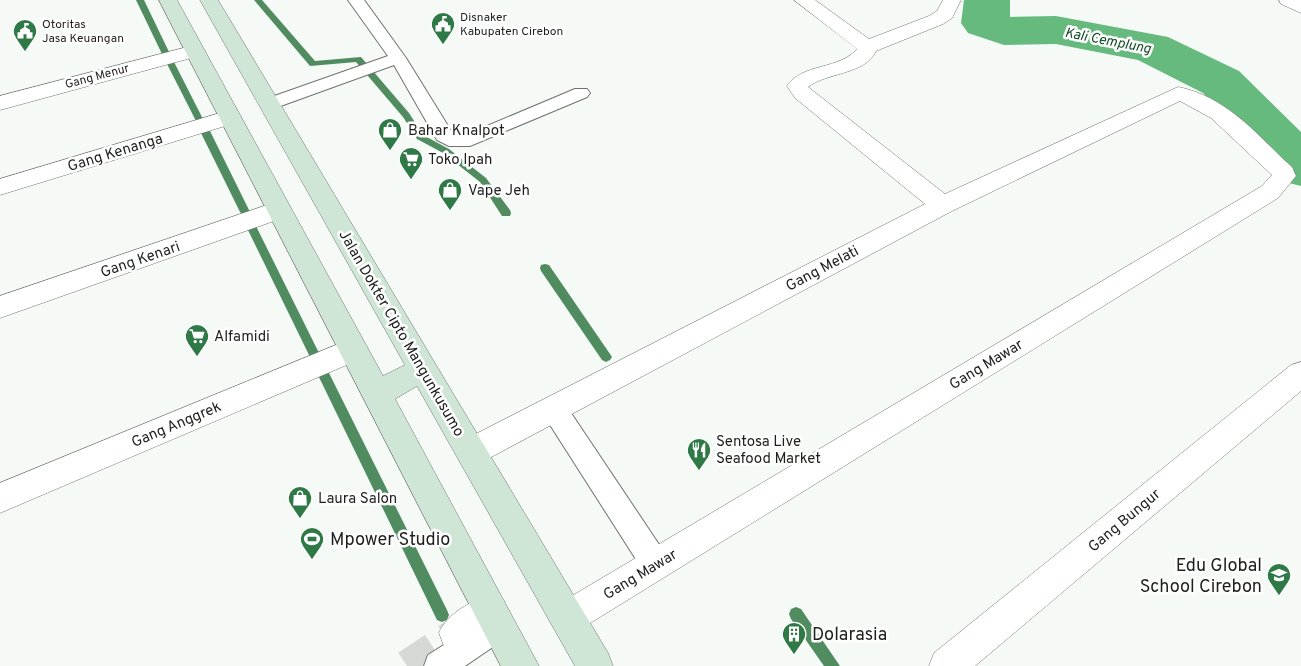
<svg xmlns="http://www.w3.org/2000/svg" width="1301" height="666" font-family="Overpass,sans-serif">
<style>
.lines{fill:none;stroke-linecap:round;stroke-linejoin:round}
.stream{fill:#518c61;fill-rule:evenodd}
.river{fill:#67ba7e;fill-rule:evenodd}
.street-tunnel{stroke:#d5d9d6;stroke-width:32;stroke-dasharray:32 16;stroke-linecap:butt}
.lane-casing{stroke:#6f7370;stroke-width:2}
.street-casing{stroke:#6f7370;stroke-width:1}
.secondary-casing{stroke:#6f7370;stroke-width:1}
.lane{fill:#fff;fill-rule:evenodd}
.street{fill:#fff;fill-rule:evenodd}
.secondary{fill:#cfe6d6;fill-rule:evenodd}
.labels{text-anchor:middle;stroke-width:5;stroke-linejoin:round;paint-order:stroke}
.far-poi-label{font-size:12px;fill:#1e201e;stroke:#fff;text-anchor:start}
.far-street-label{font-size:12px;fill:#1e201e;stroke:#fff}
.far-water-label{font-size:14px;font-style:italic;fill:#0f4e27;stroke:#fff}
.poi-label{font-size:15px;fill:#1e201e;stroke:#fff;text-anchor:start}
.street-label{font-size:15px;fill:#1e201e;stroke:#fff}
.near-poi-label{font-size:18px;fill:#1e201e;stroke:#fff;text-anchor:start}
</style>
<rect width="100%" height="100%" fill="#f5faf6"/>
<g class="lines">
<path class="stream" d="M136 0H144L170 54 169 56 162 54Z
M254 0H262L315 61 361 57 409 113 423 135 449 149 486 178 510 210 511 213 510 216H502L480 182 443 153 417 139 403 117 356 62 310 66Z
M167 60H170L174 62 204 121 203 123H197L196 121 166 62Z
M205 128 210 131 250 212 249 215 245 216 240 212 200 131Z
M251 222 256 226 318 351 320 354 318 357H310L246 226Z
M545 264 549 265 610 354 612 357 610 360 606 362 602 360 541 271 540 268 541 265Z
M322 366 326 367 447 610 449 615 447 620 442 622 437 620 316 371 318 367Z
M796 607 801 609 840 666H824L791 619 789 614 791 609Z"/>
<path class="river" d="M964 0H1010V17L1056 16 1168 37 1239 71 1301 132V186L1281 181 1229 120 1203 93 1138 60 1056 44 1004 45 968 33 961 23Z"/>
<path class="street-tunnel" d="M407 666 457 633"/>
<g class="lane-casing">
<path id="lane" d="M348 0H364L406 58 453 134H468L575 89H587L590 93 587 97 470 146H449L437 140 394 65 275 108H263L260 104 263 100 388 56Z
M554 398 563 401 666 555 670 565 666 575 656 579 646 575 545 417 542 409 545 401Z
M499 612 509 616 513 626 509 636 465 666H424L428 655 489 616Z"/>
</g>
<g class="street-casing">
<path id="street" d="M794 0H815L869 39 929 16 937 11 943 0H961L952 18 943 24 876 51C865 75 827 72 808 87L945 194 1178 87C1221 95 1253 129 1283 159L1292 167 1296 176 1278 198 579 630 567 636 555 630 549 618 555 606 1262 186 1272 175 1211 118 1180 101 952 211 482 462 471 466 460 462 456 452 460 442 925 204 795 98 787 86C802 63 840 70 857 49Z
M1279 0H1301V13L1281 4Z
M195 45 202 47 205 51 202 55 0 110V96Z
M230 110 238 112 241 117 238 122 0 195V179Z
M279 201 288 204 291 210 288 216 0 318V296Z
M353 338 363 342 367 350 363 358 0 513V483Z
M1301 362V391L975 666H929L934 653 1291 365Z
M491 594 503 599 508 611 503 623 470 646 457 651 444 646 439 633C447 613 471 602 491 594Z"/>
</g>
<g class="secondary-casing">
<path id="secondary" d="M159 0H177L383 376 405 365 200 0H218L608 653 613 666H575L417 386 395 399 539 666H501Z"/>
</g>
<use href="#lane" class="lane"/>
<use href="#street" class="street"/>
<use href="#secondary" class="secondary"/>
</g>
<defs>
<g id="civic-pin" transform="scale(1.25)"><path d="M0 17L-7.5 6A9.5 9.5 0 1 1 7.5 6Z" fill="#2f7947" stroke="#fff"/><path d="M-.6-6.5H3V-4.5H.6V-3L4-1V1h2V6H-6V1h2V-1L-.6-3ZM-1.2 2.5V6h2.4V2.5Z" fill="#fff"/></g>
<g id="shop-pin" transform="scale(1.25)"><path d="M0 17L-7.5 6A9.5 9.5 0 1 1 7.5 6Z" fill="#2f7947" stroke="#fff"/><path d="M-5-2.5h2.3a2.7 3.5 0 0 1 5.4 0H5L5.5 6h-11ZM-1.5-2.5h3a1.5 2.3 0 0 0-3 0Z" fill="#fff"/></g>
<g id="supermarket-pin" transform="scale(1.25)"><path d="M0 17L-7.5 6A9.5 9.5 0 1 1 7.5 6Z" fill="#2f7947" stroke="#fff"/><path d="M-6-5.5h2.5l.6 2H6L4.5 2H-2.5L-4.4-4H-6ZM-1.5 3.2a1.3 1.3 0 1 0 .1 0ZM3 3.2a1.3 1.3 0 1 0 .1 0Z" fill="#fff"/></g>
<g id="restaurant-pin" transform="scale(1.25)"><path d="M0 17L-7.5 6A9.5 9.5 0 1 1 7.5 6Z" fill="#2f7947" stroke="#fff"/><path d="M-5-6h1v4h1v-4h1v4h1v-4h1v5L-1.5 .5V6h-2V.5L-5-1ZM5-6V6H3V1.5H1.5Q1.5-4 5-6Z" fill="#fff"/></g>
<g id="stadium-pin" transform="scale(1.25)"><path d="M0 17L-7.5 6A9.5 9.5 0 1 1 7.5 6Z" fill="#2f7947" stroke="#fff"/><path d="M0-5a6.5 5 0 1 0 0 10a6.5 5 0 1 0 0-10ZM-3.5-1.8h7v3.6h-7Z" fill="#fff"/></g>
<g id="school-pin" transform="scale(1.25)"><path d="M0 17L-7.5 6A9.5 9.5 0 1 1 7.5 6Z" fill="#2f7947" stroke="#fff"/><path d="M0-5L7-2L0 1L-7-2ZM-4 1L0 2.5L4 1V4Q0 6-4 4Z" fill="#fff"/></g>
<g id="building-pin" transform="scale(1.25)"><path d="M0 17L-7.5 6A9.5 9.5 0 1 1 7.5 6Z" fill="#2f7947" stroke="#fff"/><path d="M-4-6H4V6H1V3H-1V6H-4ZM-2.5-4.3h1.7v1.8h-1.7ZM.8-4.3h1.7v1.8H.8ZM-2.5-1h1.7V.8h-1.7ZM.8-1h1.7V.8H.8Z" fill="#fff"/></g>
</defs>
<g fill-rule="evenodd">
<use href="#civic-pin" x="443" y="24"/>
<use href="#civic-pin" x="25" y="31"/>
<use href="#shop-pin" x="390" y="130"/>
<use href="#supermarket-pin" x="411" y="159"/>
<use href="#shop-pin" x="450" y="190"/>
<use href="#supermarket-pin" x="197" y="336"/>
<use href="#restaurant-pin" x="699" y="450"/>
<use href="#shop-pin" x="300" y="498"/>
<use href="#stadium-pin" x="312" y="539"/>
<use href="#school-pin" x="1279" y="575"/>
<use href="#building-pin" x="794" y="634"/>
</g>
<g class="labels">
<g class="far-poi-label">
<text x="460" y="21">Disnaker<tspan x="460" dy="14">Kabupaten Cirebon</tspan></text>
<text x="42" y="28">Otoritas<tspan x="42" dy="14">Jasa Keuangan</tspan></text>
</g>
<g class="far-street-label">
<text transform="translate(97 76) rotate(-15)" y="4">Gang Menur</text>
</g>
<g class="far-water-label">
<text transform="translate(1108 40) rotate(11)" y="5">Kali Cemplung</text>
</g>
<g class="poi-label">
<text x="408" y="135">Bahar Knalpot</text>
<text x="428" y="164">Toko Ipah</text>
<text x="468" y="195">Vape Jeh</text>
<text x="214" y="341">Alfamidi</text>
<text x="716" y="446">Sentosa Live<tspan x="716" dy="17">Seafood Market</tspan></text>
<text x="318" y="503">Laura Salon</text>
</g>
<g class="street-label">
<text transform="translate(115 152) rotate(-17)" y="5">Gang Kenanga</text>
<text transform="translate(140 259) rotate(-19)" y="5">Gang Kenari</text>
<text transform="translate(822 268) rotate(-28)" y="5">Gang Melati</text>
<text transform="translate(402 333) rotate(60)" y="5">Jalan Dokter Cipto Mangunkusumo</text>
<text transform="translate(986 364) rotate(-31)" y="5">Gang Mawar</text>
<text transform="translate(176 424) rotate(-23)" y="5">Gang Anggrek</text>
<text transform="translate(1124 520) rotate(-40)" y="5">Gang Bungur</text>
<text transform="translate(640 574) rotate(-31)" y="5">Gang Mawar</text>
</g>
<g class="near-poi-label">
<text x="330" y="545">Mpower Studio</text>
<text x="1262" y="571" text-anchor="end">Edu Global<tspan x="1262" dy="21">School Cirebon</tspan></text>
<text x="812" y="640">Dolarasia</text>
</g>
</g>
</svg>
